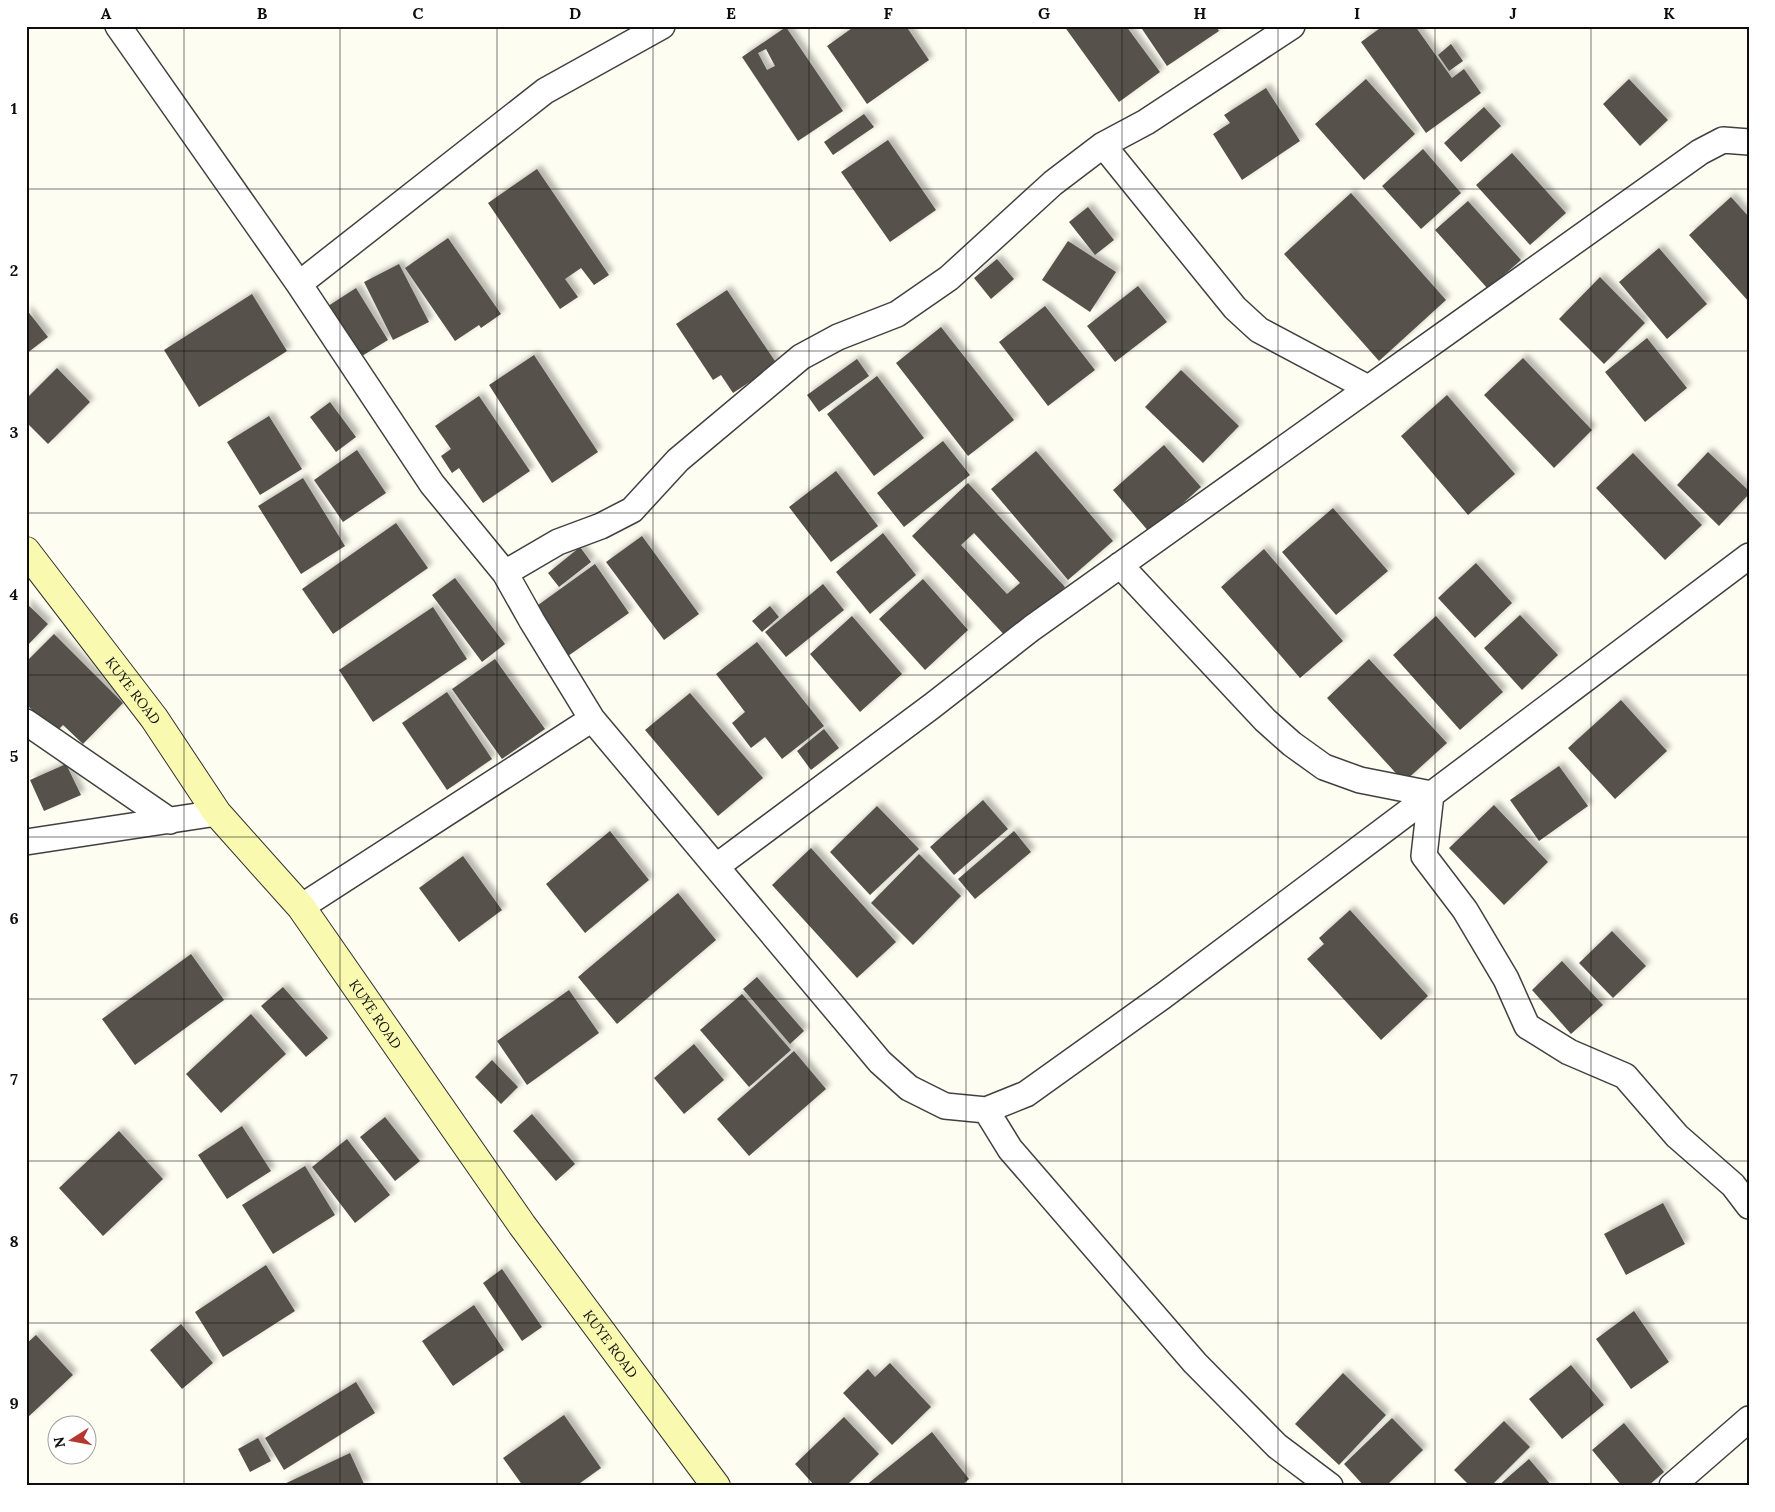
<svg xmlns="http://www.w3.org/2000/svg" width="1775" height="1512" font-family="Lora,serif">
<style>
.building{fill:#56514b;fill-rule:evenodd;filter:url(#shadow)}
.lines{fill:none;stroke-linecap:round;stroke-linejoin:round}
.street-casing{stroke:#414141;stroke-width:28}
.secondary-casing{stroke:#303030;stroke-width:30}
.street{stroke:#fff;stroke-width:25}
.secondary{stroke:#f9f9b0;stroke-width:28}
.grid{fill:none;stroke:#0e0e0e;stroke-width:1;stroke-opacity:0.55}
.labels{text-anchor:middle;stroke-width:5;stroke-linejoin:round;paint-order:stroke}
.street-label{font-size:14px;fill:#0e0e0e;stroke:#fff}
.neatline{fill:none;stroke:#0e0e0e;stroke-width:2}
.grid-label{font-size:16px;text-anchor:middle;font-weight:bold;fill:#0e0e0e}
</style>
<defs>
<filter id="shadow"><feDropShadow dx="4.5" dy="-4.5" stdDeviation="2.5" flood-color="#0004"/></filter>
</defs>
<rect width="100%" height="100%" fill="#fefdf1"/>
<path class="building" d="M855 26H906L929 60 867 104 827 46Z
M1064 26H1126L1160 72 1119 102Z
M1140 26H1216L1219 31 1167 66Z
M1383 26H1415L1452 78 1464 69 1481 93 1426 133 1361 42Z
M786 27 843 111 798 141 742 57ZM766 49 775 66 767 70 758 53Z
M1451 44 1463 61 1449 71 1438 55Z
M1366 79 1415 134 1364 180 1315 124Z
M1629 79 1668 120 1640 146 1603 104Z
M1266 88 1300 141 1242 180 1213 134 1230 123 1224 115Z
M1484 107 1501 126 1461 162 1444 143Z
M864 114 874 127 833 155 824 142Z
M888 140 936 210 890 242 841 172Z
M1423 149 1461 193 1421 229 1382 186Z
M1512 153 1566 213 1530 245 1476 185Z
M537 169 609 275 594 285 581 268 565 279 578 297 560 309 488 203Z
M1351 193 1446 300 1379 361 1284 254Z
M1731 197 1749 217V302L1689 235Z
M1468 201 1521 260 1488 289 1435 230Z
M1088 207 1114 240 1095 255 1069 222Z
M448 238 501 314 481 328 479 325 455 341 405 268Z
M1068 241 1116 272 1090 312 1042 280Z
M1659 248 1707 304 1667 339 1619 282Z
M997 259 1014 279 991 299 974 278Z
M399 264 429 322 393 340 364 282Z
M1600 277 1645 323 1604 364 1559 319Z
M1138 286 1167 322 1115 362 1087 326Z
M356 288 388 340 357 359 325 308Z
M727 290 777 364 733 393 721 375 713 380 676 324Z
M252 294 287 351 199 407 164 350Z
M1045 306 1095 370 1048 406 999 342Z
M26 309 48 337 26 354Z
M941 327 1014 420 968 456 896 363Z
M1647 338 1687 388 1645 422 1605 372Z
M534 355 598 452 552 483 489 385Z
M1523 358 1592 430 1554 468 1484 395Z
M857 359 869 376 819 412 807 395Z
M57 368 90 402 48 444 26 422 29 416 26 413V399Z
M1181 370 1239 426 1203 463 1145 407Z
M877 376 924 438 874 476 827 414Z
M1447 395 1515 474 1468 515 1401 436Z
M479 396 530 471 483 503 459 468 452 473 441 456 451 449 435 426Z
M330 402 356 437 336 452 310 417Z
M269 416 302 469 260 495 227 442Z
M943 441 970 475 904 527 877 493Z
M1164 445 1201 487 1150 533 1113 490Z
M357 450 386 493 343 522 314 480Z
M1036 451 1113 541 1068 580 991 489Z
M1708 452 1749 491V494L1719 526 1677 485Z
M1633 453 1702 525 1665 560 1596 488Z
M836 471 878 526 831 562 789 507Z
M303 478 345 546 301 574 258 506Z
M968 483 1065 587 1009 640 912 536ZM974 533 1020 583 1007 594 961 545Z
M1333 508 1388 571 1336 615 1282 552Z
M396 523 428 568 333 634 302 589Z
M883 533 916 575 870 614 836 572Z
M642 536 699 614 664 640 606 562Z
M580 547 591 562 559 587 548 573Z
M1264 549 1343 641 1300 678 1221 587Z
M1476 563 1512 603 1475 638 1438 598Z
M595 564 629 613 568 656 534 608Z
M455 578 505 644 482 662 432 595Z
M923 579 968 630 925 670 879 619Z
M823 584 844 610 786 657 765 632Z
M26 603 48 624 26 647Z
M770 606 779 617 762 632 752 621Z
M433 607 467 659 373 722 339 670Z
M1520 615 1558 655 1522 690 1484 648Z
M852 616 902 674 860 712 810 654Z
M1436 616 1503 692 1460 730 1393 655Z
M54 634 123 703 83 744 63 725 55 733 26 704V662Z
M757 642 824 726 782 759 765 737 751 748 732 723 745 712 716 674Z
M495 659 545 729 502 759 452 689Z
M1369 659 1447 743 1404 782 1327 698Z
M447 692 492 759 447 790 402 723Z
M690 693 763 778 718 816 645 730Z
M1621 700 1667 751 1615 799 1568 748Z
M824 729 839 748 811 770 797 751Z
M66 764 81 795 44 811 30 780Z
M1559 766 1588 806 1539 841 1510 800Z
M983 800 1008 829 954 875 930 847Z
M1494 805 1548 862 1504 905 1449 848Z
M877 806 919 849 870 895 830 852Z
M610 831 649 880 585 933 546 884Z
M1014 831 1031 852 975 899 958 879Z
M811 848 896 942 857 978 772 885Z
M919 854 961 896 913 945 871 903Z
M463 856 502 910 459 942 419 888Z
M678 893 716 940 617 1024 578 977Z
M1350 910 1428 996 1381 1040 1307 959 1324 944 1319 938Z
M1612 931 1646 966 1613 998 1579 963Z
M191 954 224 1000 135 1065 102 1019Z
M1562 961 1603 1005 1571 1034 1532 990Z
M757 977 804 1031 790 1044 743 989Z
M283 987 328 1038 306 1057 261 1006Z
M569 990 599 1033 527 1085 497 1041Z
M742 994 791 1050 749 1087 700 1030Z
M251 1014 286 1054 221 1113 186 1074Z
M694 1044 724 1080 684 1114 654 1078Z
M794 1051 826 1089 749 1156 717 1119Z
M492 1060 518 1087 501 1104 475 1077Z
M532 1114 575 1164 556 1181 513 1131Z
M385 1117 420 1161 395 1181 360 1137Z
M242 1126 271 1171 227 1199 198 1155Z
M119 1131 163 1179 103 1236 59 1188Z
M347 1139 390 1195 355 1223 312 1167Z
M305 1166 335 1215 273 1254 242 1205Z
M1663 1203 1685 1244 1626 1275 1604 1234Z
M266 1265 295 1311 223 1357 195 1312Z
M502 1269 542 1327 522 1341 483 1283Z
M474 1305 504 1350 453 1386 422 1341Z
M1634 1311 1669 1362 1631 1389 1596 1339Z
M181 1324 213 1363 182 1389 150 1350Z
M36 1335 73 1375 26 1419V1344Z
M890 1363 931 1407 892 1445 843 1393 868 1369 875 1377Z
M1571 1365 1604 1405 1562 1439 1529 1399Z
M1343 1373 1386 1415 1339 1465 1295 1424Z
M356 1382 375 1413 284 1470 265 1438Z
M564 1415 601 1468 576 1486H523L503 1458Z
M844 1417 879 1454 846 1486H829L826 1483 823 1486H815L795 1464Z
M1392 1418 1423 1450 1386 1486H1364L1344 1464Z
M1504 1421 1530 1447 1491 1486H1470L1454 1470Z
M1624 1423 1664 1472 1648 1486H1622L1592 1450Z
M932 1432 969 1479 961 1486H865Z
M258 1438 271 1461 250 1472 238 1449Z
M350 1453 365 1486H280Z
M1529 1459 1552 1486H1498Z"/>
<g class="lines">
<g class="street-casing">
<path id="street" d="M118 26 299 284 432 484 505 573 532 621 592 719 880 1062 909 1088 945 1106 986 1110 1026 1094 1163 996 1749 556
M1103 145 1235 308 1259 330 1368 388
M299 284 545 91 662 26
M1120 565 1265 720 1292 744 1324 767 1360 780 1431 794 1424 856 1465 910 1506 979 1527 1026 1569 1052 1625 1076 1677 1136 1733 1185 1749 1206
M505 573 558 542 601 526 632 510 678 460 801 357 838 337 897 314 949 278 1053 183 1103 145 1146 122 1292 26
M26 722 170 821
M26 842 217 813
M717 866 932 706 1032 628 1700 152 1723 140 1749 142
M301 907 592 719
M986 1110 1010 1149 1195 1363 1277 1446 1330 1486
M1672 1486 1749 1419"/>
</g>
<g class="secondary-casing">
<g id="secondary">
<path id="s1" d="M26 551 154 718 217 813 301 907 522 1225 716 1486"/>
</g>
</g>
<use href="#street" class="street"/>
<use href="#secondary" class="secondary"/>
</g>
<path class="grid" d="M184 26V1486M340 26V1486M497 26V1486M653 26V1486M809 26V1486M966 26V1486M1122 26V1486M1278 26V1486M1435 26V1486M1591 26V1486M26 189H1749M26 351H1749M26 513H1749M26 675H1749M26 837H1749M26 999H1749M26 1161H1749M26 1323H1749"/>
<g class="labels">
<g class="street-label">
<text dy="5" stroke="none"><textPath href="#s1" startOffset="176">KUYE ROAD</textPath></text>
<text dy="5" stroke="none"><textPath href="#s1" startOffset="581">KUYE ROAD</textPath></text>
<text dy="5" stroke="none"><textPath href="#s1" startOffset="986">KUYE ROAD</textPath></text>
</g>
</g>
<rect width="1775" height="1512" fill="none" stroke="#ffffff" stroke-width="55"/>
<g transform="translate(72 1440) rotate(259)"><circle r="24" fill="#ffffff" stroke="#9f9f9f"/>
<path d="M0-4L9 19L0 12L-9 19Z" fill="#b5372f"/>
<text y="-8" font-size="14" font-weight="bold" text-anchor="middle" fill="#0e0e0e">N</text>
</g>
<rect x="28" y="28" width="1720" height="1456" class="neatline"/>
<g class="grid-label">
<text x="106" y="19">A</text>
<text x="262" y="19">B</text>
<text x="418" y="19">C</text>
<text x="575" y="19">D</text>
<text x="731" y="19">E</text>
<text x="888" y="19">F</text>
<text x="1044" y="19">G</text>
<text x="1200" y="19">H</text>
<text x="1357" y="19">I</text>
<text x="1513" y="19">J</text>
<text x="1669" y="19">K</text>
<text x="14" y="114">1</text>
<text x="14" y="276">2</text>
<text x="14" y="438">3</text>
<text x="14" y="600">4</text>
<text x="14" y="762">5</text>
<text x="14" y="924">6</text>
<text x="14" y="1085">7</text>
<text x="14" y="1247">8</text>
<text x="14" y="1409">9</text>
</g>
</svg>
